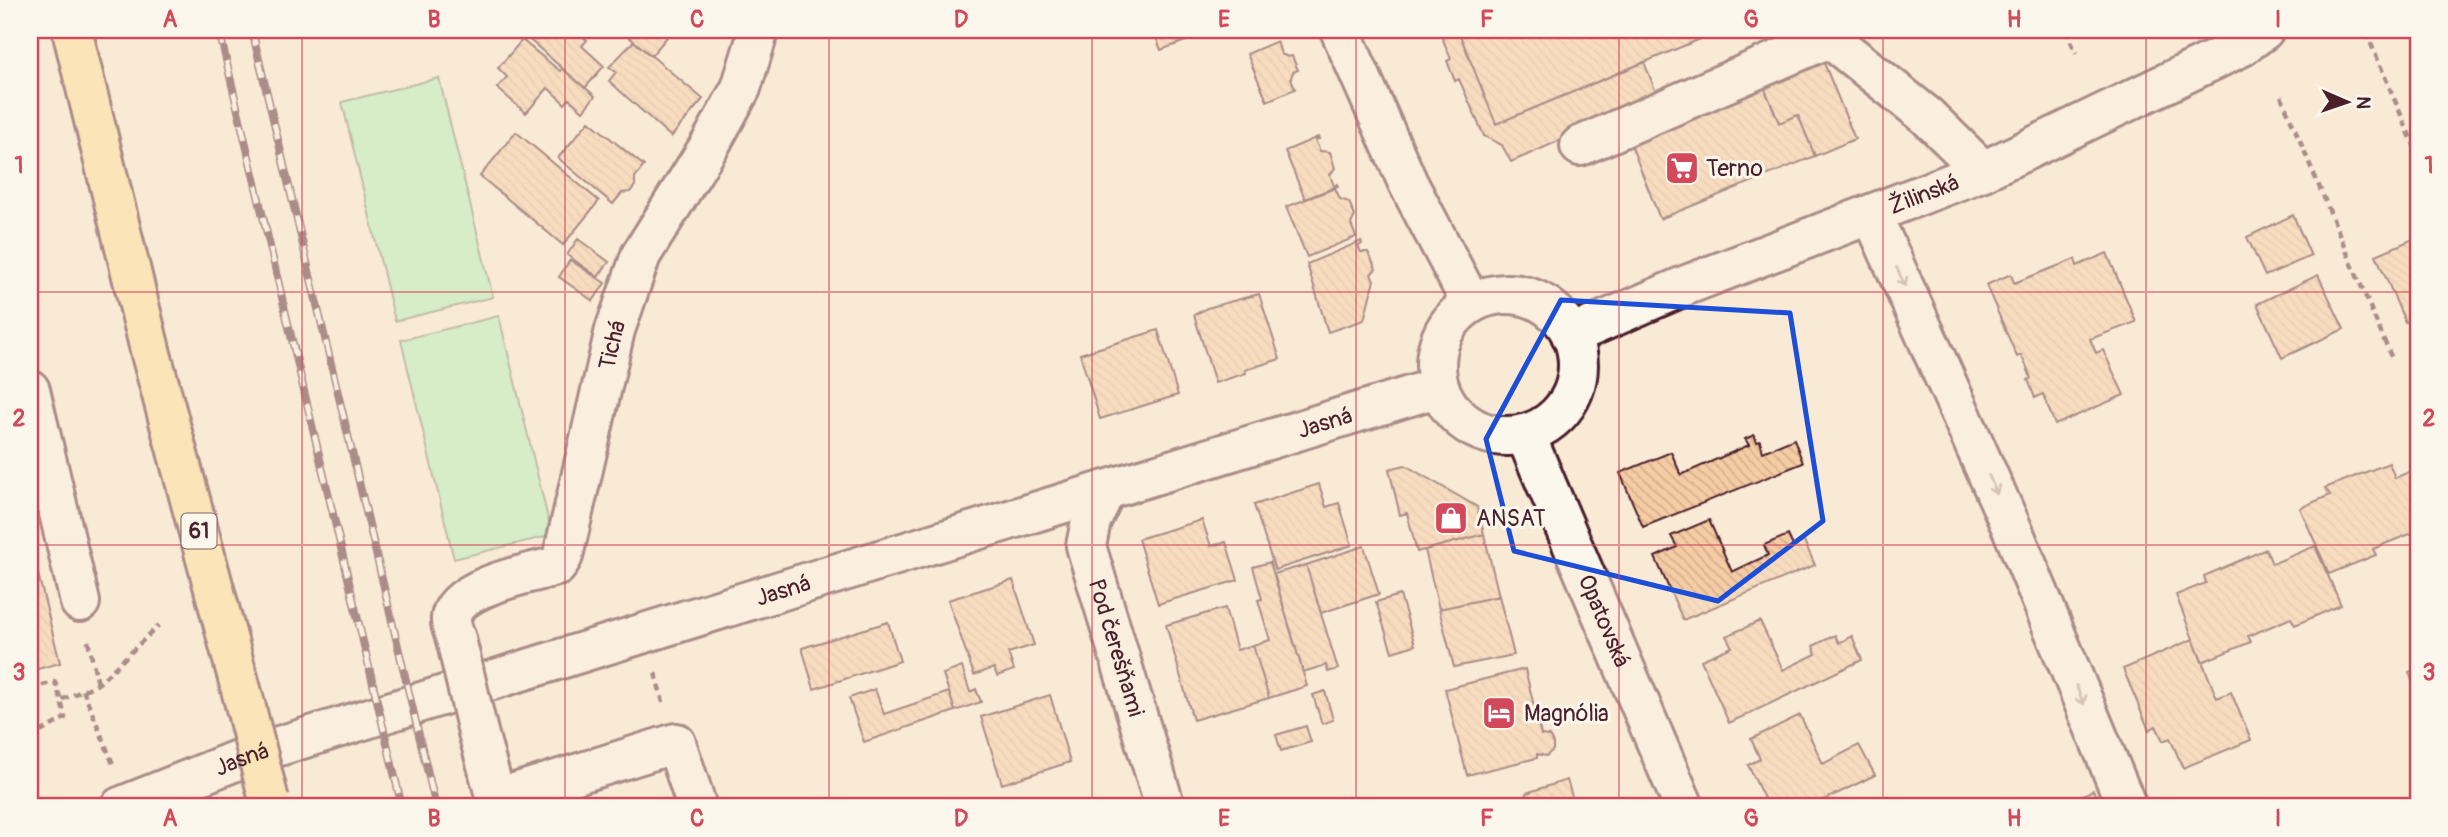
<svg xmlns="http://www.w3.org/2000/svg" width="2448" height="837" font-family="Pangolin,sans-serif">
<style>
.pitch{fill:#adf1bb;stroke:#7c8873;stroke-width:2}
.building{fill:url(#building-back-hatch);stroke:#4a1f2b;stroke-width:2}
.lines{fill:none;stroke-linecap:round;stroke-linejoin:round}
.minor-casing{stroke:#4a1f2b;stroke-width:44}
.major-casing{stroke:#4a1f2b;stroke-width:44}
.path{stroke:#4a1f2b;stroke-width:4.5;stroke-dasharray:7 5;stroke-linecap:butt}
.minor{stroke:#fbf7ec;stroke-width:38}
.major{stroke:#fcde96;stroke-width:38}
.rail-casing{stroke:#4a1f2b;stroke-width:8}
.rail{stroke:#fbf7ec;stroke-width:5;stroke-dasharray:16;stroke-linecap:butt}
.minor-bridge-casing{stroke:#4a1f2b;stroke-width:44;stroke-linecap:butt}
.major-bridge-casing{stroke:#4a1f2b;stroke-width:44;stroke-linecap:butt}
.minor-bridge{stroke:#fbf7ec;stroke-width:38}
.major-bridge{stroke:#fcde96;stroke-width:38}
.oneway{stroke:#ab9695}
.marked{fill:none;stroke:#1d4ed8;stroke-width:5;stroke-linejoin:round}
.grid{fill:none;stroke:#d1495b;stroke-width:2;stroke-opacity:0.55}
.labels{text-anchor:middle;stroke-width:6;stroke-linejoin:round;paint-order:stroke}
.shield{fill:#fbf7ec;stroke:#7f6065;stroke-width:2}
.shield-label{font-size:21px;font-weight:bold;fill:#4a1f2b}
.poi-label{font-size:23px;fill:#4a1f2b;stroke:#fbf7ec;text-anchor:start}
.street-label{font-size:23px;fill:#4a1f2b;stroke:#fbf7ec}
.neatline{fill:none;stroke:#d1495b;stroke-width:2.5}
.grid-label{font-size:23px;text-anchor:middle;font-weight:bold;fill:#d1495b}
</style>
<defs>
<pattern id="building-back-hatch" width="6" height="6" patternUnits="userSpaceOnUse" patternTransform="scale(1.75)"><rect width="6" height="6" fill="#f5cca4"/><path d="M-1 5l2 2M0 0l6 6M5-1l2 2" fill="none" stroke="#d4af8d"/></pattern>
</defs>
<rect width="100%" height="100%" fill="#f9ead6"/>
<filter id="ink" filterUnits="userSpaceOnUse"><feTurbulence type="fractalNoise" baseFrequency=".0143" numOctaves="2"/><feDisplacementMap in="SourceGraphic" scale="14" xChannelSelector="R" yChannelSelector="G"/><feConvolveMatrix kernelMatrix="1 2 1 2 8 2 1 2 1" color-interpolation-filters="sRGB"/></filter>
<g filter="url(#ink)">
<path class="pitch" d="M439 78 493 297 395 321 342 102Z
M499 316 552 535 454 559 401 340Z"/>
<path class="building" d="M529 30H576L587 40 582 46 604 66 585 88 524 35Z
M621 30H673L651 56Z
M1153 30H1216L1161 50Z
M1439 30H1458L1496 124 1644 62 1658 97 1511 162 1502 145 1484 136 1459 79 1455 81 1447 61 1451 59Z
M1458 30H1722L1496 124Z
M522 40 560 71 563 69 595 96 583 111 569 99 565 104 548 88 526 113 497 88 507 77 498 68Z
M634 41 703 99 671 137 609 81 616 72 609 67Z
M1277 41 1281 54 1288 57 1292 56 1298 70 1293 72 1291 78 1295 89 1267 101 1247 54Z
M1822 58 1855 139 1815 156 1798 115 1779 123 1762 82Z
M1762 82 1779 123 1798 115 1815 156 1660 219 1628 137Z
M589 121 644 166 635 177V186L630 192 622 193 613 204 558 158Z
M516 132 599 201 563 245 480 176Z
M1318 137 1319 139 1315 140 1320 151 1330 152 1335 168 1330 175 1334 186 1337 184 1338 186 1305 199 1285 151Z
M1335 188 1340 199 1349 202 1355 216 1351 224 1356 237 1307 257 1286 207Z
M2293 215 2311 256 2265 276 2247 237Z
M2418 237V317L2405 322 2376 255Z
M578 239 609 262 598 277 567 255Z
M1361 241 1362 244 1358 246 1361 252H1368L1376 269 1371 274 1374 280 1364 320 1328 332 1307 264Z
M2107 253 2136 322 2090 339 2096 353 2103 350 2124 395 2055 425 2043 394 2035 398 2028 380 2031 378 2026 365 2021 355 2017 357 1986 285 2011 274 2014 283 2075 259 2077 266Z
M570 260 605 283 593 301 559 277Z
M2318 275 2344 329 2282 358 2257 304Z
M1259 294 1280 359 1245 370 1246 373 1215 383 1194 315 1207 308Z
M1158 330 1178 395 1100 419 1080 354Z
M1754 435 1757 442 1760 441 1763 452 1794 439 1803 463 1643 527 1620 473 1671 452 1681 475 1749 445 1745 439Z
M2389 463 2395 478 2418 468V539L2415 532 2387 543 2373 549 2376 555 2329 574 2300 508 2330 495 2325 488Z
M1405 465 1477 507 1484 534 1417 552 1407 513 1400 515 1389 469Z
M1319 484 1326 507 1339 503 1352 545 1275 570 1254 505Z
M1202 520 1211 546 1226 542 1238 580 1158 604 1138 539Z
M1709 520 1732 572 1768 555 1764 545 1788 535 1793 546 1804 541 1815 565 1683 620 1655 557 1677 547 1671 536Z
M1484 534 1499 596 1439 609 1425 550Z
M30 541 60 663 30 671Z
M1364 546 1379 594 1321 613 1306 565Z
M2315 546 2341 605 2295 625 2291 618 2248 636 2251 642 2202 662 2176 595 2206 583 2204 576 2266 549 2272 564Z
M1270 562 1307 686 1269 698 1253 645 1270 640 1258 600 1262 599 1253 567Z
M1306 565 1338 669 1328 672 1326 665 1303 672 1274 574Z
M1013 580 1034 645 1008 653 1014 670 997 676 994 668 974 675 948 600Z
M1400 595 1415 645 1392 652 1376 602Z
M1499 596 1514 655 1454 667 1439 609Z
M1225 608 1237 650 1253 645 1269 698 1193 720 1166 625Z
M1760 621 1783 670 1816 654 1813 646 1835 635 1839 643 1852 636 1862 660 1729 723 1701 660 1732 647 1726 636Z
M888 622 900 661 814 689 802 648Z
M2193 639 2217 698 2231 692 2251 740 2183 768 2170 738 2163 741 2156 726 2149 730 2123 669Z
M962 667 970 692 976 689 981 702 955 711 943 674Z
M2418 668V698L2409 672Z
M1525 669 1541 735 1549 736 1553 743V750L1546 756 1537 754V758L1467 775 1445 689Z
M875 689 884 714 949 692 955 711 864 742 849 698Z
M1325 691 1333 720 1322 724 1313 695Z
M1050 695 1070 762 1002 784 981 717Z
M1800 715 1823 764 1859 745 1875 775 1810 807H1768L1748 765 1760 759 1751 739Z
M1306 726 1311 742 1281 751 1276 735Z
M1567 780 1574 803 1560 807H1531L1526 793Z
M2093 790 2101 807H2059Z
M634 799 636 807H605Z"/>
<g class="lines">
<g class="minor-casing">
<g id="minor">
<path d="M1340 30 1408 183 1471 303"/>
<path d="M1819 30 1927 116 1983 171"/>
<path d="M1580 146 1829 38"/>
<path d="M1872 215 2013 531 2127 807"/>
<circle cx="1507" cy="365" r="71"/>
<path id="s1" d="M1571 335 1684 286 1983 171 2241 47 2264 30"/>
<path d="M30 390 80 602"/>
<path id="s2" d="M1525 434 1684 807"/>
<path id="s3" d="M1106 490 1091 521 1086 546 1165 807"/>
<path id="s4" d="M456 639C454 633 450 624 451 618 455 587 531 573 557 566L563 556 615 330 641 255 711 143 741 88 759 30"/>
<path d="M478 732 496 799 676 743 697 807"/>
<path id="s5" d="M120 807 250 755 1439 387"/>
</g>
</g>
<g class="major-casing">
<path id="major" d="M72 30 151 354 246 708"/>
</g>
<path class="path" d="M2066 30 2076 53
M2366 32 2418 155
M30 93 32 92
M2281 96 2392 359
M88 641 98 684
M655 673 663 702
M30 688 55 682 61 700
M83 690 113 764
M30 738 65 718 61 700 98 684 159 625"/>
<use href="#minor" class="minor"/>
<use href="#major" class="major"/>
<g class="rail-casing">
<path id="rail" d="M219 30 402 807
M252 30 436 807"/>
</g>
<use href="#rail" class="rail"/>
<g class="minor-bridge-casing">
<path id="minor-bridge" d="M456 639 478 732"/>
</g>
<g class="major-bridge-casing">
<path id="major-bridge" d="M246 708 269 800"/>
</g>
<use href="#minor-bridge" class="minor-bridge"/>
<use href="#major-bridge" class="major-bridge"/>
</g>
<defs><path id="oneway-shaft" d="M-6 0H5M1.5-3L5.5 0L1.5 3" fill="none" stroke-width="1.6" stroke-linecap="round" stroke-linejoin="round" transform="scale(1.75)"/></defs>
<g class="oneway">
<use href="#oneway-shaft" transform="translate(1901 277) rotate(65)"/>
<use href="#oneway-shaft" transform="translate(1993 485) rotate(66)"/>
<use href="#oneway-shaft" transform="translate(2080 695) rotate(68)"/>
</g>
</g>
<path d="M0 0H2448V837H0ZM1561 300 1790 313 1823 521 1718 601 1514 551 1486 439Z" fill="#f9ead6" fill-opacity=".55" fill-rule="evenodd"/>
<path class="marked" d="M1561 300 1790 313 1823 521 1718 601 1514 551 1486 439Z"/>
<path class="grid" d="M302 30V807M565 30V807M829 30V807M1092 30V807M1356 30V807M1619 30V807M1883 30V807M2146 30V807M30 292H2418M30 545H2418"/>
<defs>
<g id="supermarket-square" transform="scale(1.75)"><rect x="-9" y="-9" width="18" height="18" rx="4" fill="#d1495b" stroke="#fbf7ec"/><path d="M-6-5.5h2.5l.6 2H6L4.5 2H-2.5L-4.4-4H-6ZM-1.5 3.2a1.3 1.3 0 1 0 .1 0ZM3 3.2a1.3 1.3 0 1 0 .1 0Z" fill="#fff"/></g>
<g id="shop-square" transform="scale(1.75)"><rect x="-9" y="-9" width="18" height="18" rx="4" fill="#d1495b" stroke="#fbf7ec"/><path d="M-5-2.5h2.3a2.7 3.5 0 0 1 5.4 0H5L5.5 6h-11ZM-1.5-2.5h3a1.5 2.3 0 0 0-3 0Z" fill="#fff"/></g>
<g id="hotel-square" transform="scale(1.75)"><rect x="-9" y="-9" width="18" height="18" rx="4" fill="#d1495b" stroke="#fbf7ec"/><path d="M-6-4.5h1.5V1H6V5H4.5V3h-9V5H-6ZM-4 0a1.8 1.8 0 1 1 3.6 0ZM.5 0V-2.5h3Q6-2.5 6 0Z" fill="#fff"/></g>
</defs>
<g fill-rule="evenodd">
<use href="#supermarket-square" x="1682" y="168"/>
<use href="#shop-square" x="1451" y="518"/>
<use href="#hotel-square" x="1499" y="713"/>
</g>
<g class="labels">
<rect class="shield" x="181.5" y="513.5" width="35" height="35" rx="5"/>
<g class="shield-label">
<text x="199" y="538">61</text>
</g>
<g class="poi-label">
<text x="1706" y="176">Terno</text>
<text x="1476" y="526">ANSAT</text>
<text x="1524" y="721">Magnólia</text>
</g>
<g class="street-label">
<text dy="8" stroke="none"><textPath href="#s1" startOffset="380">Žilinská</textPath></text>
<text dy="8" stroke="none"><textPath href="#s4" startOffset="373">Tichá</textPath></text>
<text dy="8" stroke="none"><textPath href="#s5" startOffset="1265">Jasná</textPath></text>
<text dy="8" stroke="none"><textPath href="#s5" startOffset="698">Jasná</textPath></text>
<text dy="8" stroke="none"><textPath href="#s2" startOffset="203">Opatovská</textPath></text>
<text dy="8" stroke="none"><textPath href="#s3" startOffset="166">Pod čerešňami</textPath></text>
<text dy="8" stroke="none"><textPath href="#s5" startOffset="131">Jasná</textPath></text>
</g>
</g>
<rect width="2448" height="837" fill="none" stroke="#fbf7ec" stroke-width="77"/>
<g transform="translate(2347 102) rotate(92)" stroke="#fbf7ec" stroke-width="5" paint-order="stroke">
<path d="M0-5L12 26L0 18L-12 26Z" fill="#4a1f2b"/>
<text y="-10" font-size="19" font-weight="bold" text-anchor="middle" fill="#4a1f2b">N</text>
</g>
<rect x="38" y="38" width="2372" height="760" class="neatline"/>
<g class="grid-label">
<text x="170" y="27">A</text>
<text x="434" y="27">B</text>
<text x="697" y="27">C</text>
<text x="961" y="27">D</text>
<text x="1224" y="27">E</text>
<text x="1487" y="27">F</text>
<text x="1751" y="27">G</text>
<text x="2014" y="27">H</text>
<text x="2278" y="27">I</text>
<text x="19" y="173">1</text>
<text x="2429" y="173">1</text>
<text x="19" y="426">2</text>
<text x="2429" y="426">2</text>
<text x="19" y="680">3</text>
<text x="2429" y="680">3</text>
<text x="170" y="826">A</text>
<text x="434" y="826">B</text>
<text x="697" y="826">C</text>
<text x="961" y="826">D</text>
<text x="1224" y="826">E</text>
<text x="1487" y="826">F</text>
<text x="1751" y="826">G</text>
<text x="2014" y="826">H</text>
<text x="2278" y="826">I</text>
</g>
</svg>
